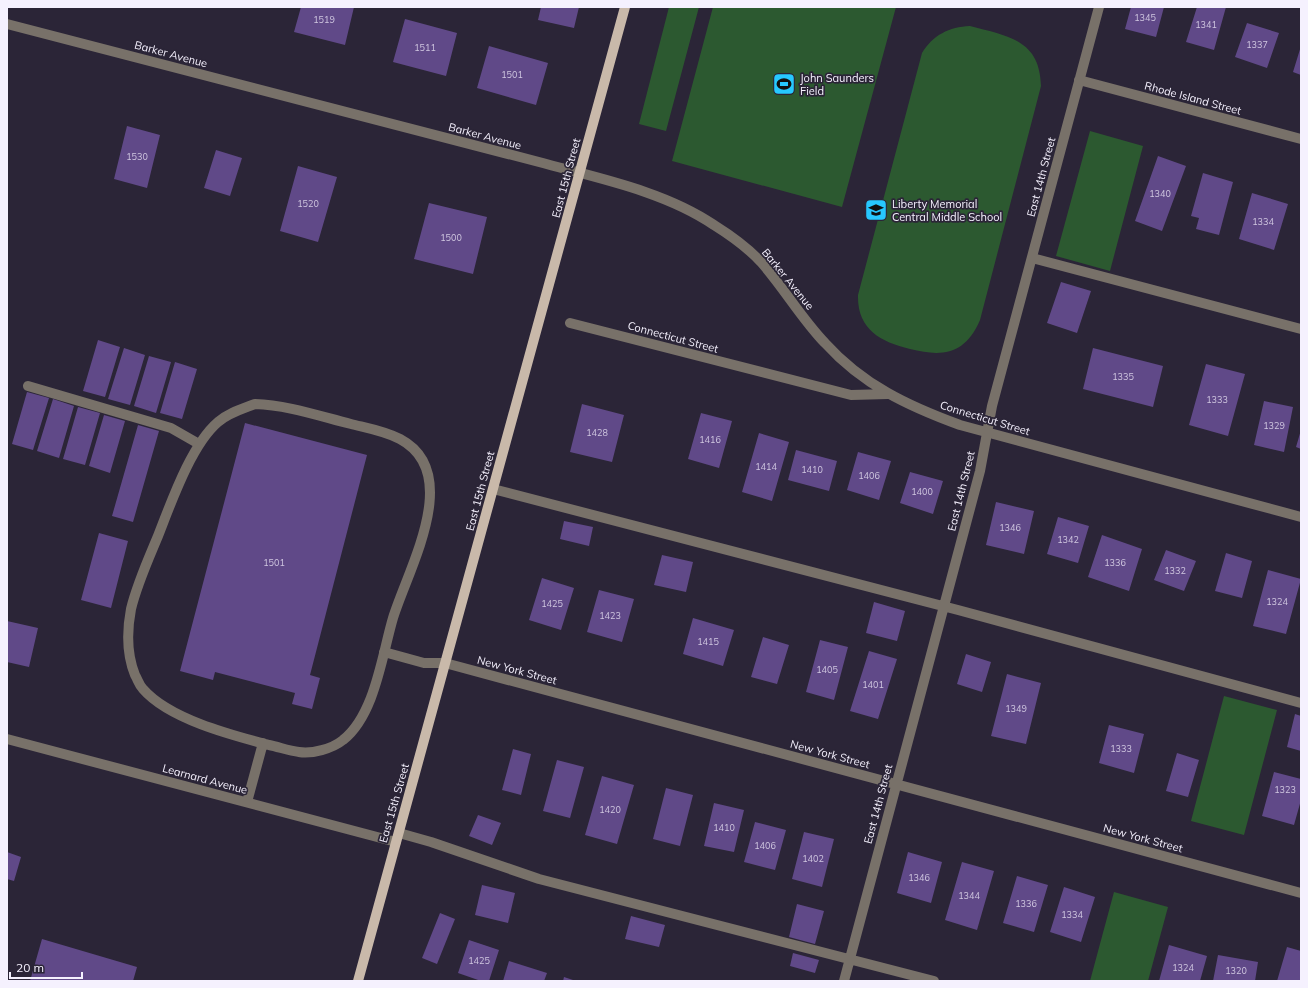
<svg xmlns="http://www.w3.org/2000/svg" width="1308" height="988" font-family="Mulish,sans-serif">
<style>
.green{fill:#2c5930}
.building{fill:#604988}
.lines{fill:none;stroke-linecap:round;stroke-linejoin:round}
.minor{stroke:#787169;stroke-width:10}
.major{stroke:#c9b9aa;stroke-width:10}
.labels{text-anchor:middle;stroke-width:3.5;stroke-linejoin:round;paint-order:stroke}
.number-label{font-size:9px;fill:#d0c7e0}
.street-label{font-size:11px;fill:#f5f1fe;stroke:#2b2537}
.poi-label{font-size:11px;fill:#f5f1fe;stroke:#2b2537;text-anchor:start}
</style>
<rect width="100%" height="100%" fill="#2b2537"/>
<path class="green" d="M669 7H699L666 131 639 124Z
M713 7H896L842 207 672 161Z
M970 26C1007 36 1040 39 1041 86L980 320C965 355 942 357 910 349 880 342 857 329 858 295L922 53C933 35 949 27 970 26Z
M1090 131 1143 146 1110 271 1056 256Z
M1224 696 1277 710 1244 835 1191 821Z
M1114 892 1168 907 1148 981H1090Z"/>
<path class="building" d="M301 7H354L345 45 294 32Z
M541 7H579L574 28 538 20Z
M1131 7H1164L1156 37 1125 29Z
M1197 7H1226L1214 50 1186 42Z
M405 19 457 33 446 76 393 62Z
M1247 23 1279 33 1267 68 1235 57Z
M489 46 548 63 536 105 477 88Z
M1301 46V75L1293 72Z
M127 126 160 135 147 188 114 179Z
M216 150 242 158 230 196 204 188Z
M1158 156 1186 166 1162 231 1135 221Z
M298 166 337 177 318 242 280 231Z
M1203 173 1233 182 1219 235 1196 229 1199 218 1191 216Z
M1252 193 1288 204 1274 250 1239 239Z
M429 203 487 217 473 274 414 259Z
M1061 282 1091 291 1077 333 1047 323Z
M98 340 120 347 105 397 83 391Z
M124 348 145 355 130 405 108 399Z
M1093 348 1163 366 1153 407 1083 389Z
M149 356 171 362 156 413 134 406Z
M175 362 197 369 182 419 160 413Z
M1206 364 1245 374 1228 436 1189 425Z
M27 392 49 398 33 450 12 444Z
M53 399 74 406 59 458 37 451Z
M1264 401 1293 407 1284 452 1254 445Z
M582 404 624 415 612 462 570 452Z
M78 407 100 413 85 465 63 459Z
M701 413 732 421 719 468 688 459Z
M104 415 125 421 110 473 89 466Z
M245 423 367 455 310 675 320 678 312 709 292 704 295 693 215 672 213 680 180 671Z
M138 425 159 431 133 522 112 516Z
M1301 430V449L1296 447Z
M759 433 789 442 772 501 742 492Z
M796 450 837 461 829 491 788 480Z
M858 452 891 461 879 500 847 490Z
M910 472 943 481 933 514 900 503Z
M996 502 1034 511 1024 554 986 545Z
M1058 517 1089 526 1078 563 1047 554Z
M564 521 593 527 589 546 560 539Z
M99 533 128 541 111 608 81 600Z
M1102 535 1142 549 1129 591 1088 577Z
M1166 550 1196 561 1184 591 1154 580Z
M1226 553 1252 561 1242 598 1215 591Z
M662 555 693 562 686 592 654 585Z
M1268 570 1301 579 1286 634 1253 626Z
M542 578 574 588 561 630 529 620Z
M599 590 634 599 622 642 587 632Z
M874 602 905 611 897 641 866 633Z
M693 618 734 630 723 666 683 654Z
M7 621 38 628 29 667 7 662Z
M763 637 789 645 777 684 751 677Z
M820 640 848 647 834 700 806 692Z
M869 651 897 659 878 719 850 711Z
M966 654 991 662 982 692 957 684Z
M1007 674 1041 683 1026 744 991 736Z
M1295 714 1301 716V751L1287 747Z
M1109 725 1144 734 1134 773 1099 763Z
M513 749 531 754 521 795 502 790Z
M1177 753 1199 760 1188 797 1166 791Z
M557 760 584 767 570 818 543 811Z
M1274 772 1301 779V800L1294 825 1262 816Z
M602 776 634 785 617 844 585 835Z
M666 788 693 795 680 846 653 839Z
M714 803 744 810 734 852 704 846Z
M478 815 501 823 492 845 469 836Z
M755 822 786 830 775 870 744 862Z
M804 832 834 839 822 887 792 879Z
M7 852 21 857 14 881 7 879Z
M908 852 942 862 931 903 897 893Z
M962 862 994 871 977 930 945 920Z
M1017 876 1048 885 1034 932 1003 923Z
M482 885 515 893 508 923 475 915Z
M1064 887 1095 897 1081 942 1050 932Z
M797 904 824 911 815 944 789 937Z
M440 913 455 919 437 964 422 958Z
M631 916 665 925 659 947 625 939Z
M42 939 137 967 133 981H30Z
M469 940 499 950 489 981H481L458 973Z
M1169 945 1207 956 1200 981H1159Z
M1287 947 1301 951V981H1277Z
M793 953 819 960 815 973 790 966Z
M1218 955 1258 962 1255 981H1213Z
M509 961 547 973 544 981H503Z
M564 977 576 981H563Z"/>
<g class="lines">
<path class="minor" d="M7 24 539 162C597 178 664 191 714 225 730 235 748 248 761 262 784 288 801 318 825 343 863 385 908 406 960 425L1301 517
M1079 80 1301 139
M1032 258 1301 329
M570 323 851 395 888 394
M28 386 171 428 199 444
M255 404C287 405 319 416 351 424 367 428 385 431 400 439 464 473 408 569 393 618 382 655 375 715 343 740 332 749 312 754 299 752 289 751 279 747 269 745 231 735 169 719 143 689 139 685 138 680 135 675 127 655 127 630 131 609 137 584 148 560 158 536 171 503 191 445 218 422 228 413 242 409 255 404Z
M493 489 958 610 1301 703
M384 652 424 663H445L1301 893
M7 739 396 842
M247 802 263 743
M399 833 431 842 539 879 934 981
M844 981 980 471 992 406 1099 7"/>
<path class="major" d="M358 981 625 7"/>
</g>
<defs>
<g id="stadium-square" transform="scale(1.15)"><rect x="-9" y="-9" width="18" height="18" rx="4" fill="#27c8ff" stroke="#2b2537"/><path d="M0-5a6.5 5 0 1 0 0 10a6.5 5 0 1 0 0-10ZM-3.5-1.8h7v3.6h-7Z" fill="#111"/></g>
<g id="school-square" transform="scale(1.15)"><rect x="-9" y="-9" width="18" height="18" rx="4" fill="#27c8ff" stroke="#2b2537"/><path d="M0-5L7-2L0 1L-7-2ZM-4 1L0 2.5L4 1V4Q0 6-4 4Z" fill="#111"/></g>
</defs>
<g fill-rule="evenodd">
<use href="#stadium-square" x="784" y="84"/>
<use href="#school-square" x="876" y="210"/>
</g>
<g class="labels">
<g class="number-label">
<text x="1145" y="21">1345</text>
<text x="324" y="23">1519</text>
<text x="1206" y="28">1341</text>
<text x="1257" y="48">1337</text>
<text x="425" y="51">1511</text>
<text x="512" y="78">1501</text>
<text x="137" y="160">1530</text>
<text x="1160" y="197">1340</text>
<text x="308" y="207">1520</text>
<text x="1263" y="225">1334</text>
<text x="451" y="241">1500</text>
<text x="1123" y="380">1335</text>
<text x="1217" y="403">1333</text>
<text x="1274" y="429">1329</text>
<text x="597" y="436">1428</text>
<text x="710" y="443">1416</text>
<text x="766" y="470">1414</text>
<text x="812" y="473">1410</text>
<text x="869" y="479">1406</text>
<text x="922" y="495">1400</text>
<text x="1010" y="531">1346</text>
<text x="1068" y="543">1342</text>
<text x="274" y="566">1501</text>
<text x="1115" y="566">1336</text>
<text x="1175" y="574">1332</text>
<text x="1277" y="605">1324</text>
<text x="552" y="607">1425</text>
<text x="610" y="619">1423</text>
<text x="708" y="645">1415</text>
<text x="827" y="673">1405</text>
<text x="873" y="688">1401</text>
<text x="1016" y="712">1349</text>
<text x="1121" y="752">1333</text>
<text x="1285" y="793">1323</text>
<text x="610" y="813">1420</text>
<text x="724" y="831">1410</text>
<text x="765" y="849">1406</text>
<text x="813" y="862">1402</text>
<text x="919" y="881">1346</text>
<text x="969" y="899">1344</text>
<text x="1026" y="907">1336</text>
<text x="1072" y="918">1334</text>
<text x="479" y="964">1425</text>
<text x="1183" y="971">1324</text>
<text x="1236" y="974">1320</text>
</g>
<g class="street-label">
<text transform="translate(171 54) rotate(15)" y="4">Barker Avenue</text>
<text transform="translate(1193 98) rotate(15)" y="4">Rhode Island Street</text>
<text transform="translate(485 136) rotate(15)" y="4">Barker Avenue</text>
<text transform="translate(1041 177) rotate(-75)" y="4">East 14th Street</text>
<text transform="translate(566 178) rotate(-75)" y="4">East 15th Street</text>
<text transform="translate(788 279) rotate(51)" y="4">Barker Avenue</text>
<text transform="translate(673 337) rotate(15)" y="4">Connecticut Street</text>
<text transform="translate(985 418) rotate(17)" y="4">Connecticut Street</text>
<text transform="translate(480 491) rotate(-75)" y="4">East 15th Street</text>
<text transform="translate(961 491) rotate(-76)" y="4">East 14th Street</text>
<text transform="translate(517 670) rotate(15)" y="4">New York Street</text>
<text transform="translate(830 754) rotate(15)" y="4">New York Street</text>
<text transform="translate(205 779) rotate(15)" y="4">Learnard Avenue</text>
<text transform="translate(394 803) rotate(-74)" y="4">East 15th Street</text>
<text transform="translate(878 804) rotate(-75)" y="4">East 14th Street</text>
<text transform="translate(1143 838) rotate(15)" y="4">New York Street</text>
</g>
<g class="poi-label">
<text x="800" y="82">John Saunders<tspan x="800" dy="13">Field</tspan></text>
<text x="892" y="208">Liberty Memorial<tspan x="892" dy="13">Central Middle School</tspan></text>
</g>
</g>
<rect width="1308" height="988" fill="none" stroke="#f5f1fe" stroke-width="16"/>
<path d="M10 972v6h72v-6" fill="none" stroke="#f5f1fe" stroke-width="2"/>
<text x="16" y="972" font-size="12" fill="#f5f1fe" stroke="#2b2537" stroke-width="3" paint-order="stroke">20 m</text>
</svg>
